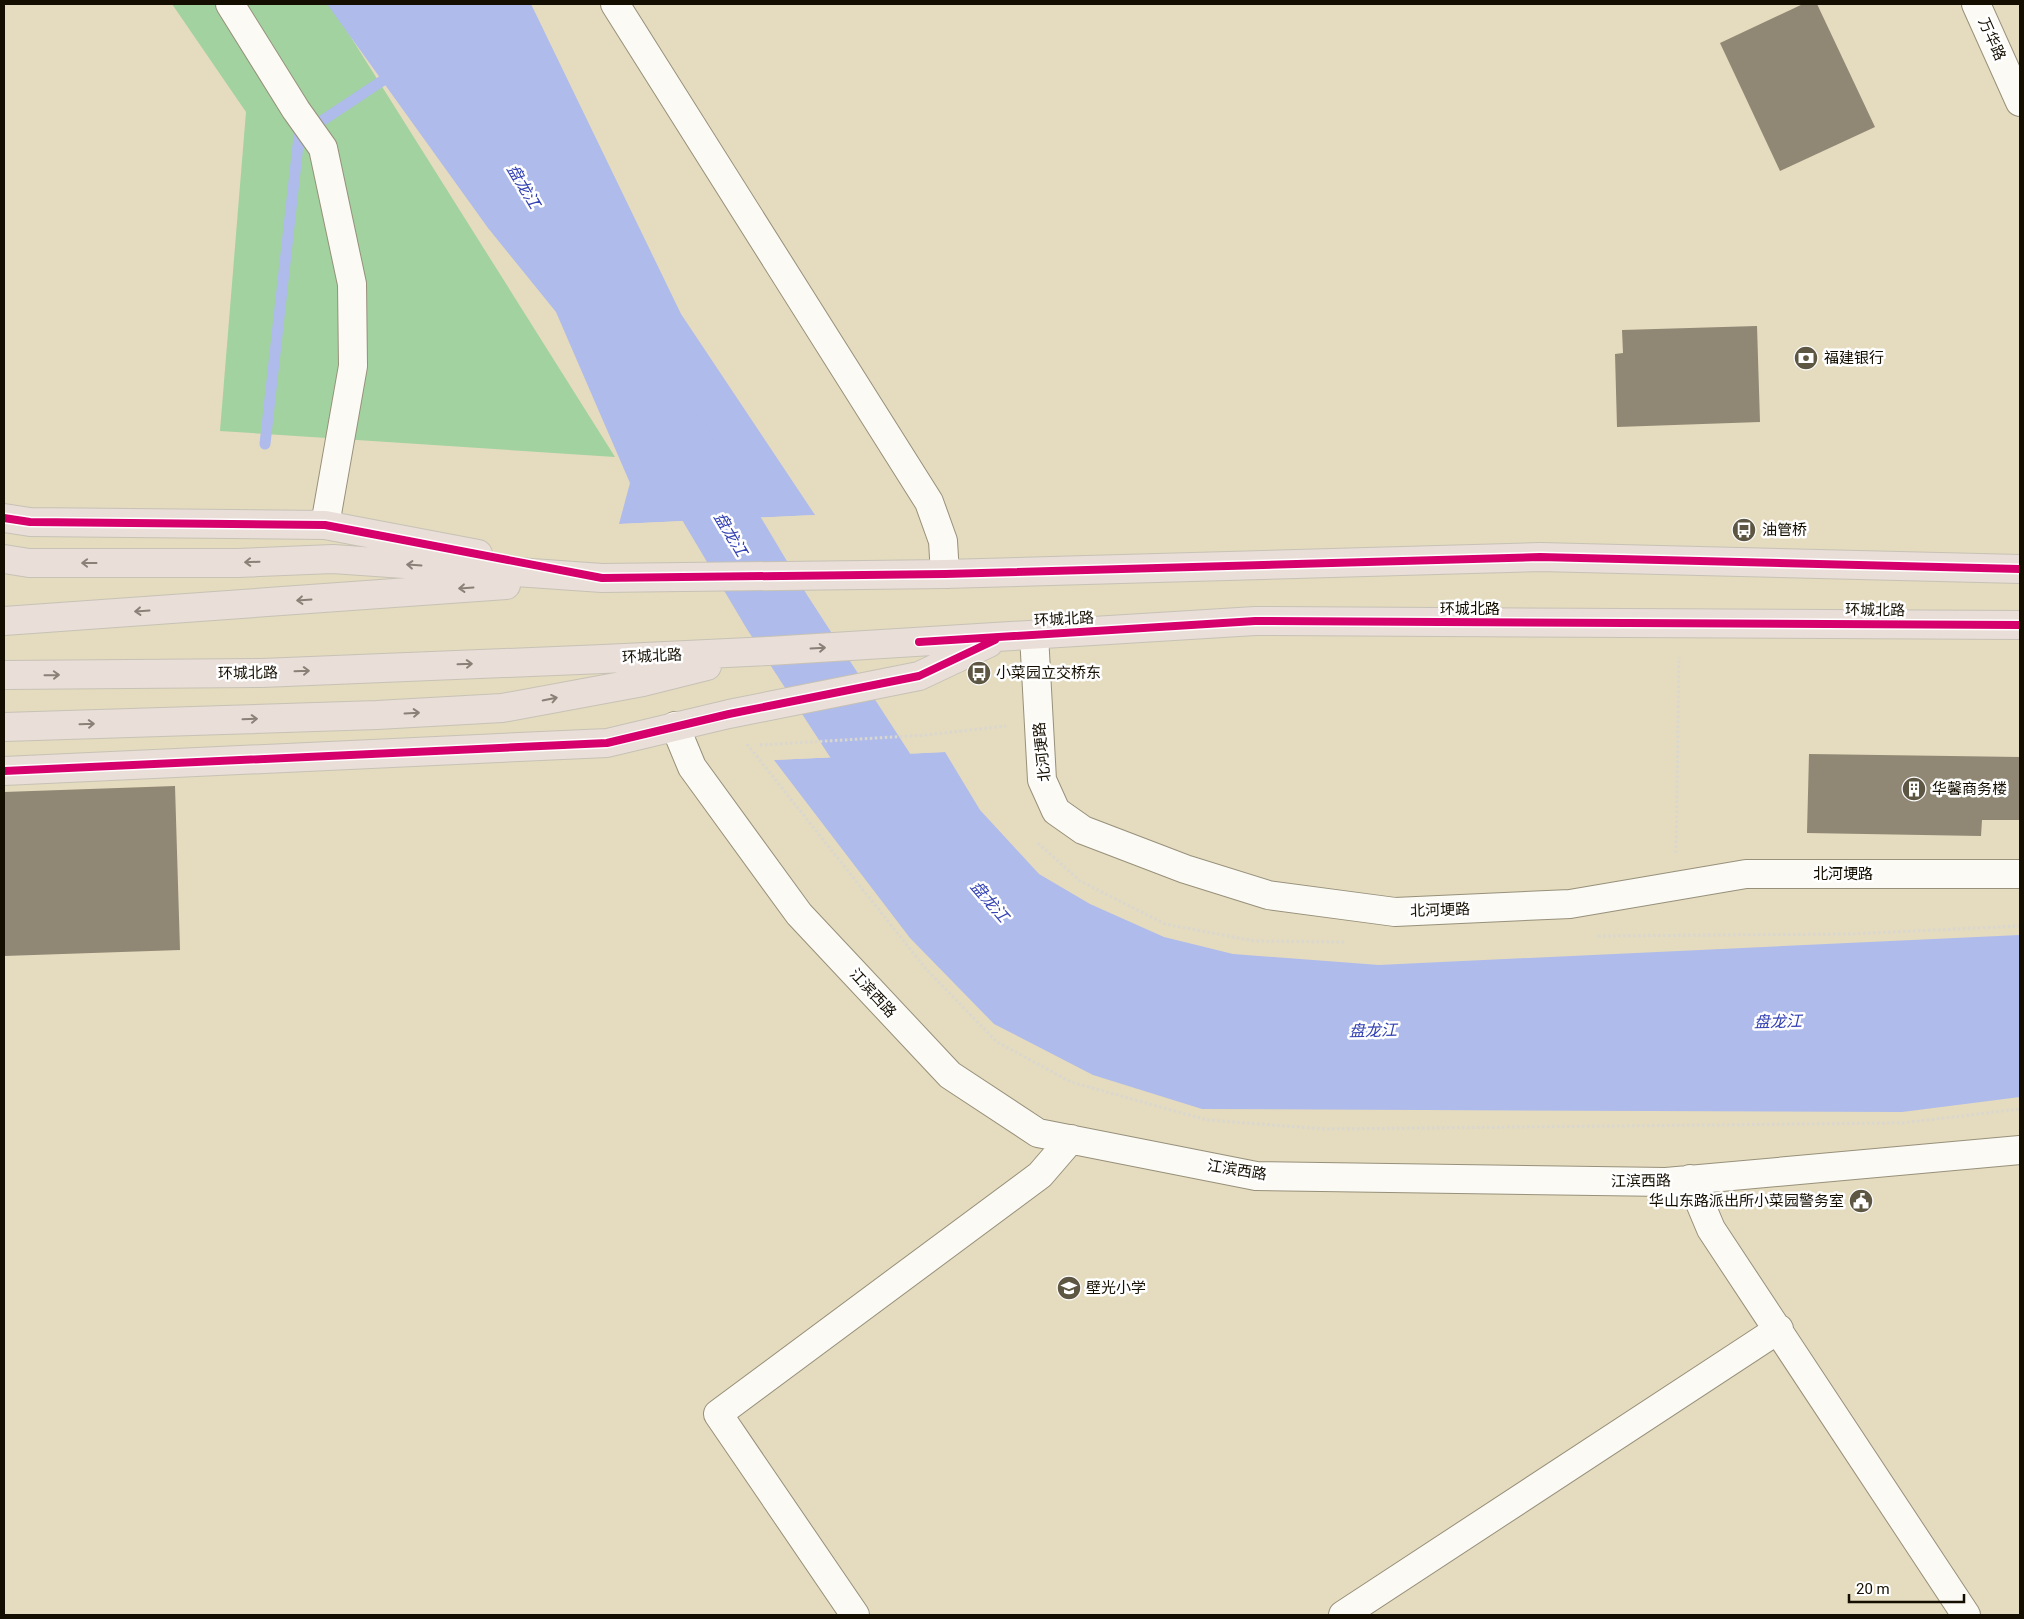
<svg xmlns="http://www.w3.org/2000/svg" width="2024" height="1619" font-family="Roboto,'Noto Sans SC',sans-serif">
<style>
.green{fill:#a1d29f}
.water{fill:#aebbeb}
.pier{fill:#e5dbbf}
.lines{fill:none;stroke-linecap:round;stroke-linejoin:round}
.stream{stroke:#aebbeb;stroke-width:11}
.river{stroke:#aebbeb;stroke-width:69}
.building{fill:#908874}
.minor-casing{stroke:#97907a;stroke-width:30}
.major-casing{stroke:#c6c2b5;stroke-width:30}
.path{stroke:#dad7ce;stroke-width:3;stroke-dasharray:2.5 2.5;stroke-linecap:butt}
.minor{stroke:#fbfaf5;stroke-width:28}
.major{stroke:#eaded8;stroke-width:28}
.cycleway-casing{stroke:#fff;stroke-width:11}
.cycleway{stroke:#d6006c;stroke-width:8}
.oneway{stroke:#8a8077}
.labels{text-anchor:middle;stroke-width:5;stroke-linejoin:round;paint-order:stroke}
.street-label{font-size:15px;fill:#140e00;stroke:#fff}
.poi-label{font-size:15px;fill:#140e00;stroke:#fff;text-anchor:start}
.water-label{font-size:16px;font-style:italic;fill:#3341b3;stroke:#fff}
</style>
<rect width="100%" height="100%" fill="#e5dbbf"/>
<path class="green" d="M172 4H330L615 457 220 431 246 112Z"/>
<path class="water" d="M327 4H531L681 314 815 515 619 524 630 483 556 312 488 228Z
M945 752 980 810 1039 874 1090 904 1164 937 1233 954 1379 965 2020 935V1097L1902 1112 1202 1109 1093 1075 994 1024 910 938 774 760Z"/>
<path class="pier" d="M815 515 816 517 621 526 619 524Z
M944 750 945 752 774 760 773 757Z"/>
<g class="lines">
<path class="stream" d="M265 444 299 136 394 73"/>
<path class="river" d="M674 439 777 612 888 783 929 830"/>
</g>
<path class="building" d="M1803 4H1817L1875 127 1780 171 1720 43Z
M1757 326 1760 422 1617 427 1615 354 1623 353 1622 330Z
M1809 754 2020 757V820H1982L1981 836 1807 833Z
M175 786 180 950 4 956V792Z"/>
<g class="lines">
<g class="minor-casing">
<path id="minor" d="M230 4 296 110 323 148 352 284 353 366 325 525
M615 4 929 502 943 541 945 574
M1976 4 2020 102
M1034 635 1042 780 1056 811 1083 830 1185 869 1268 895 1395 912 1570 904 1746 874H2020
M675 726 692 767 799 914 950 1075 1038 1133 1256 1176 1666 1182 2020 1150
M1690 1179 1711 1229 1966 1615
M855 1615 718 1414 1040 1175 1071 1139
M1343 1615 1779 1329"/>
</g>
<g class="major-casing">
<path id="major" d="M4 518 30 522 325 525 478 554
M4 559 29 563H238L333 559 602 578 945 574 1540 557 2020 569
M4 621 506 585
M4 675 262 673 603 659 769 651 1255 621 2020 625
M4 727 377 715 502 708 643 682 707 666
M4 771 607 743 729 714 919 676 989 643"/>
</g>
<path class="path" d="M747 744 926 969 997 1042 1071 1082 1207 1120 1325 1129 1902 1123 2020 1109
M760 745 926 735 1006 726
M1038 843 1080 881 1165 924 1254 941 1344 942
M1676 853 1679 657
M1598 936 1851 934 2020 926"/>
<use href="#minor" class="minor"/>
<use href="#major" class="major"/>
<g class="cycleway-casing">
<path id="cycleway" d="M4 518 30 522 325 525 602 578 945 574 1540 557 2020 569
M919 642 1255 621 2020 625
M4 771 607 743 729 714 919 676 995 640"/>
</g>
<use href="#cycleway" class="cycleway"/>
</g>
<defs><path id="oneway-shaft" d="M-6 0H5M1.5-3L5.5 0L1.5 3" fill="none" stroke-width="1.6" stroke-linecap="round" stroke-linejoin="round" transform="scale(1.25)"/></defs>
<g class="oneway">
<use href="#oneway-shaft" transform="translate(252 562) rotate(178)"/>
<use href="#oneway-shaft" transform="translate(89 563) rotate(180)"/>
<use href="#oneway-shaft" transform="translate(414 565) rotate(-176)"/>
<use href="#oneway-shaft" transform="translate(466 588) rotate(176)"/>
<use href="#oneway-shaft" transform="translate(304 600) rotate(176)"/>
<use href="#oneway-shaft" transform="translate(142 611) rotate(176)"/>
<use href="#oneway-shaft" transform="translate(818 648) rotate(-3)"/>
<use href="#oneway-shaft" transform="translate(465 664) rotate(-2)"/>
<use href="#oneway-shaft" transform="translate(302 671) rotate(-2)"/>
<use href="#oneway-shaft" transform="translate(52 675) rotate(-1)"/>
<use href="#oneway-shaft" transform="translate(550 699) rotate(-11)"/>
<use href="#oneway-shaft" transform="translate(412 713) rotate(-3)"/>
<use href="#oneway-shaft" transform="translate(250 719) rotate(-2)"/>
<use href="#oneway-shaft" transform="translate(87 724) rotate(-2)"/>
</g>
<defs>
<g id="bank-disc" transform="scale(1.25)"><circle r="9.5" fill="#5d5643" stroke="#fff"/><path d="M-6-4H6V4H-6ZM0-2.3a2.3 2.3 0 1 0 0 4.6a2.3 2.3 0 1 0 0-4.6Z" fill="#fff"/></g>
<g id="bus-disc" transform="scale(1.25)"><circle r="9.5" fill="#5d5643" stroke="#fff"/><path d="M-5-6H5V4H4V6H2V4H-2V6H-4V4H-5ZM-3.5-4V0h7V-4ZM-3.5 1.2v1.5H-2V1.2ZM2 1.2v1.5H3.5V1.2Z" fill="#fff"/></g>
<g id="building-disc" transform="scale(1.25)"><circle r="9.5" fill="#5d5643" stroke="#fff"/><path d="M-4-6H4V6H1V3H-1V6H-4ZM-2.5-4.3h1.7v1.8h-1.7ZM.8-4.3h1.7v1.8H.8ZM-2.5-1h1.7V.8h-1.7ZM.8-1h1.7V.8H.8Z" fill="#fff"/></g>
<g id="civic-disc" transform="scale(1.25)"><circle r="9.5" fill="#5d5643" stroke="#fff"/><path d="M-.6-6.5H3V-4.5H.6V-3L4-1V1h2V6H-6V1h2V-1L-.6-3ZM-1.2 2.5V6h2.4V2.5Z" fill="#fff"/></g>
<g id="school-disc" transform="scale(1.25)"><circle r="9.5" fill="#5d5643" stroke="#fff"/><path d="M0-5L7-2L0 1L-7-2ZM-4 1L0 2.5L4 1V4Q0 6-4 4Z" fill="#fff"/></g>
</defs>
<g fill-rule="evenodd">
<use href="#bank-disc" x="1806" y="358"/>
<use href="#bus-disc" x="1744" y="530"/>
<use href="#bus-disc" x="979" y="673"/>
<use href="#building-disc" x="1914" y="789"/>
<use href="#civic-disc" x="1861" y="1201"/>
<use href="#school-disc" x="1069" y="1288"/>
</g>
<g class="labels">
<g class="street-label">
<text transform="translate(1992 39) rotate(66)" y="5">万华路</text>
<text x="1470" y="614">环城北路</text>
<text transform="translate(1875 610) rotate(1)" y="5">环城北路</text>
<text transform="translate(1064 619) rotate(-3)" y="5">环城北路</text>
<text transform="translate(652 656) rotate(-3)" y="5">环城北路</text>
<text transform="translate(248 673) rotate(-1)" y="5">环城北路</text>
<text transform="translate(1042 752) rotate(-96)" y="5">北河埂路</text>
<text x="1843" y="879">北河埂路</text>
<text transform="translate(1440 910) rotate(-2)" y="5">北河埂路</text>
<text transform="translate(873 993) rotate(47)" y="5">江滨西路</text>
<text transform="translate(1237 1170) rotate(9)" y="5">江滨西路</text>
<text transform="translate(1641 1181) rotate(-1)" y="5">江滨西路</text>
</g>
<g class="poi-label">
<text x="1824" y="363">福建银行</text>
<text x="1762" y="535">油管桥</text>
<text x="996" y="678">小菜园立交桥东</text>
<text x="1932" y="794">华馨商务楼</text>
<text x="1844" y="1206" text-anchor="end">华山东路派出所小菜园警务室</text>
<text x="1086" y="1293">壁光小学</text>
</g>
<g class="water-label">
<text transform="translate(524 186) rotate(59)" y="6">盘龙江</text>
<text transform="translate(731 534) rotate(59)" y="6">盘龙江</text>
<text transform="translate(990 901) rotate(49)" y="6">盘龙江</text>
<text transform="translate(1778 1021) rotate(-1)" y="6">盘龙江</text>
<text transform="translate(1373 1030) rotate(-1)" y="6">盘龙江</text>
</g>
</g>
<rect width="2024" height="1619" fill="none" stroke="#140e00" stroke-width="10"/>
<path d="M1849 1594v8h115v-8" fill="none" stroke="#140e00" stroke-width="2.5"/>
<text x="1856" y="1594" font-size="15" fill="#140e00" stroke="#ffffff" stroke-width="4" paint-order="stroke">20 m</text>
</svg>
